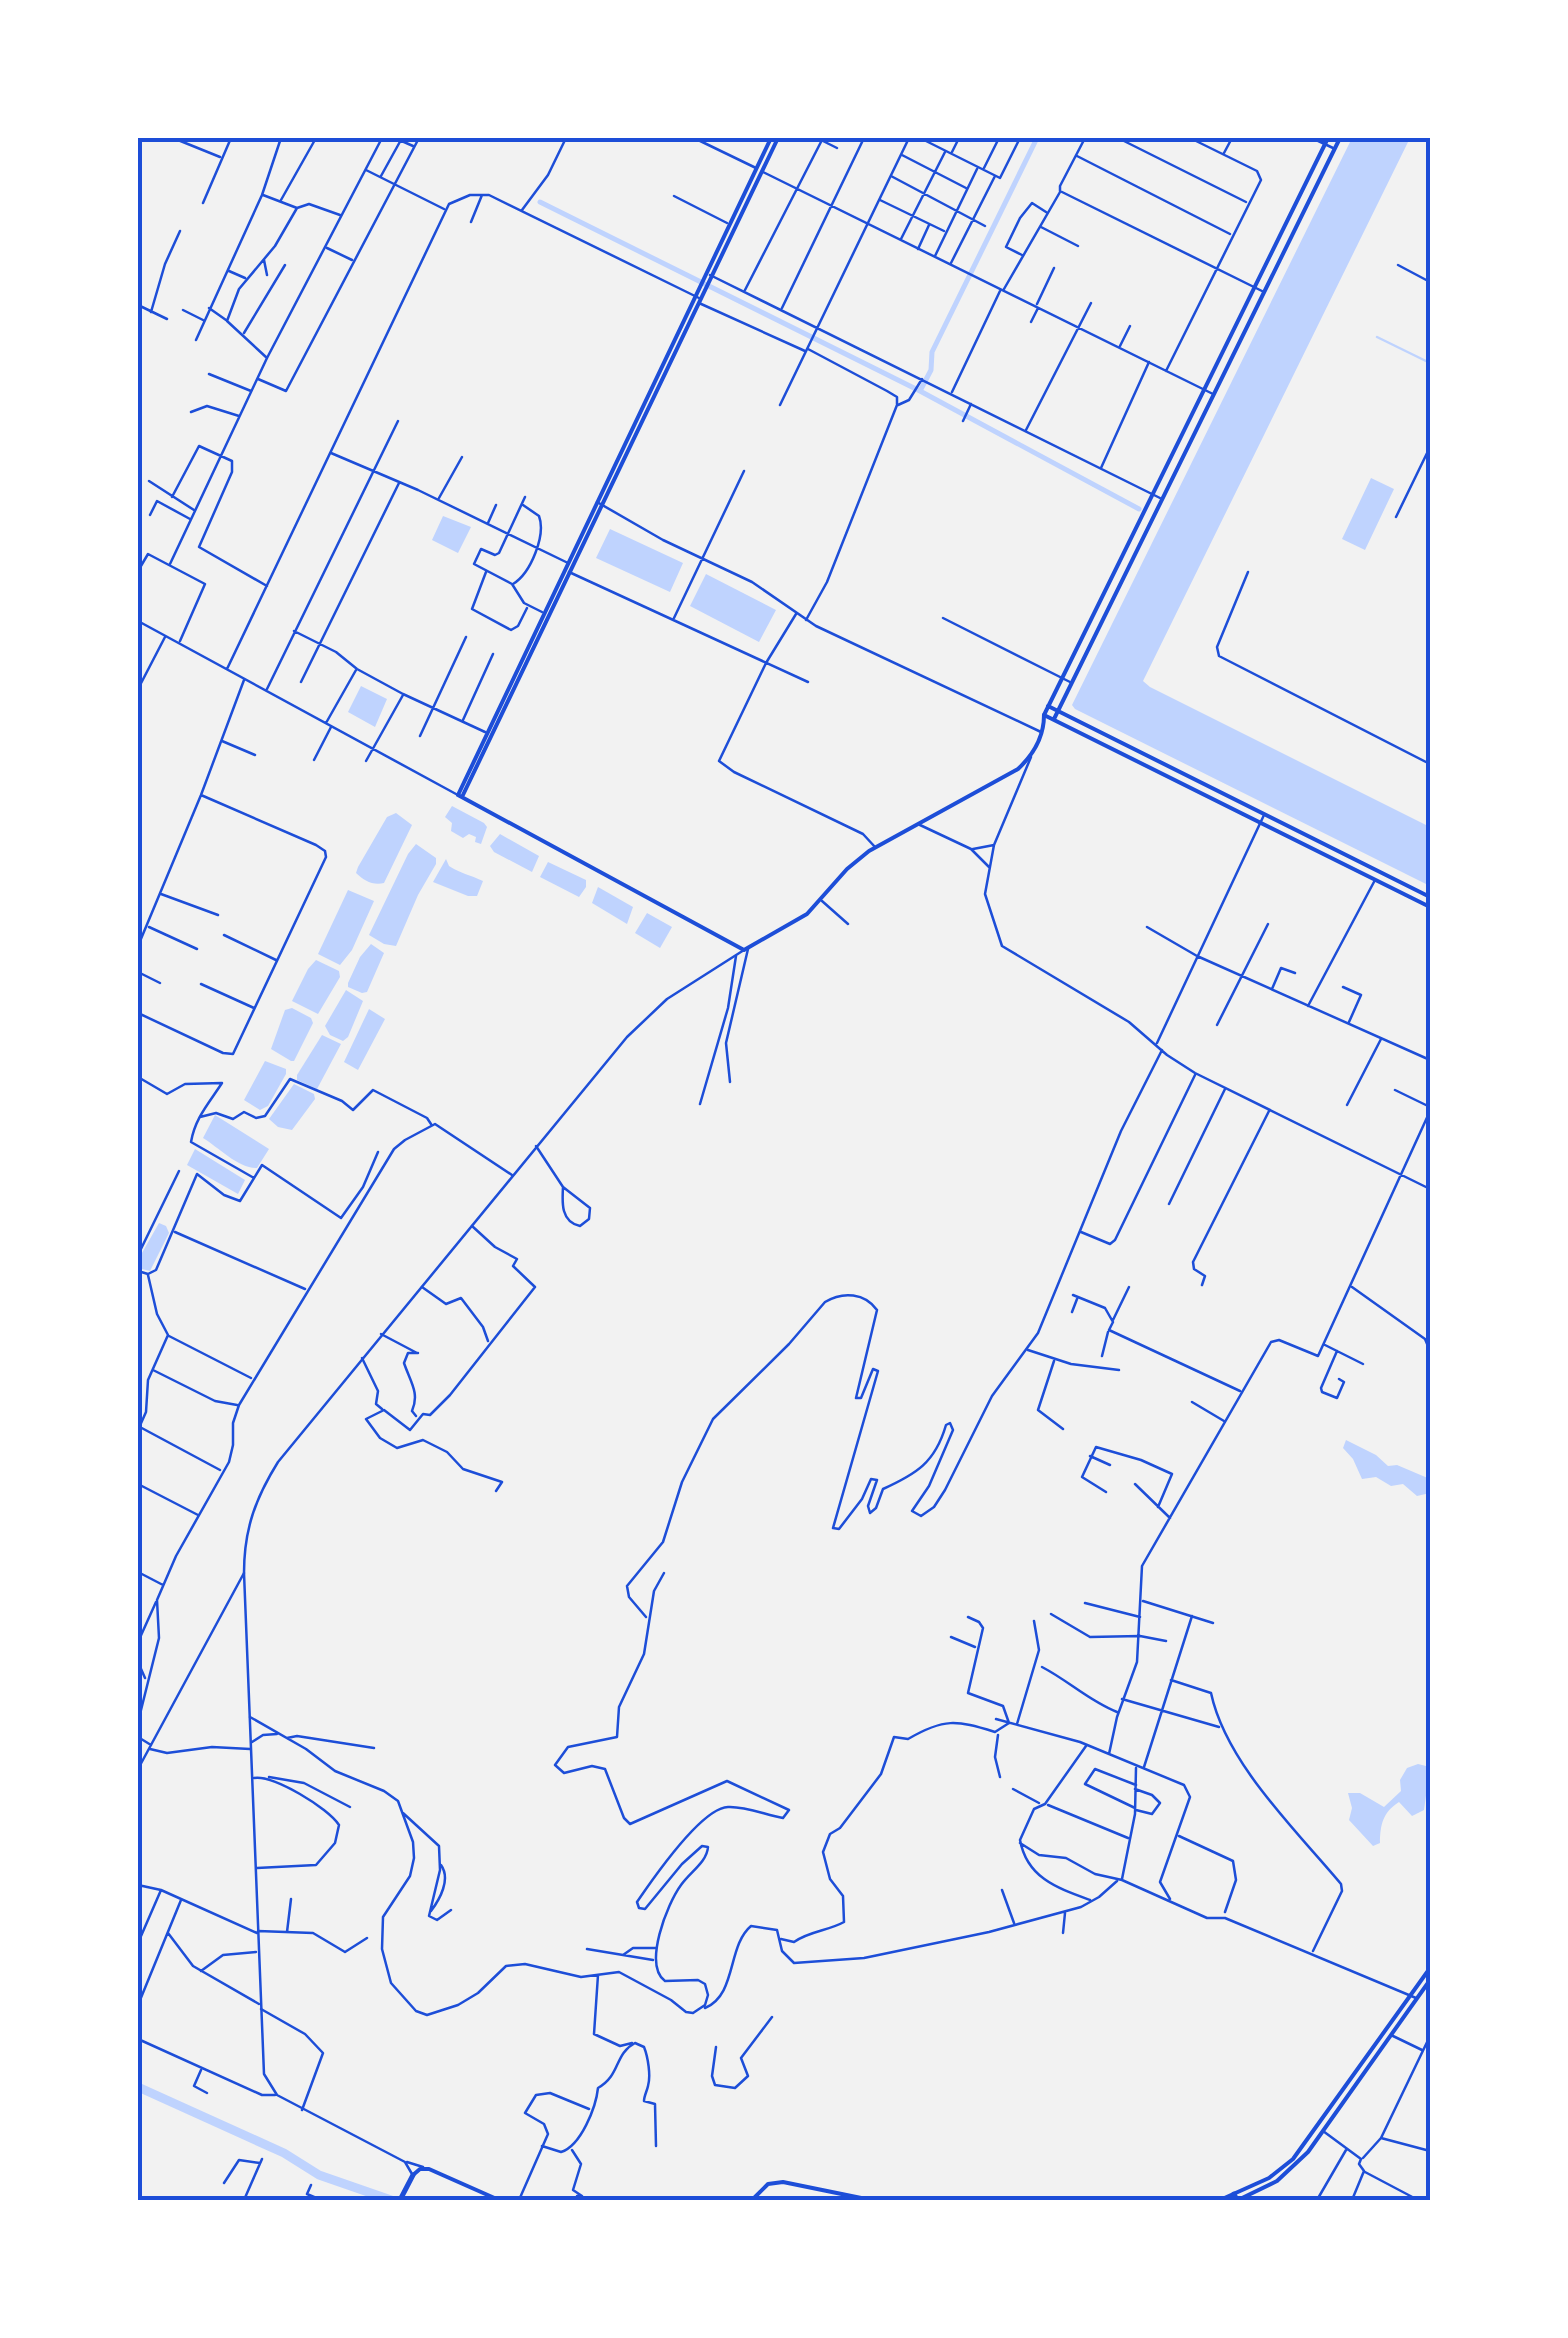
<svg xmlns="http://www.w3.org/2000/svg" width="1568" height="2338" font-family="'Sofia Sans Condensed',sans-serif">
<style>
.water{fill:#bfd3fe}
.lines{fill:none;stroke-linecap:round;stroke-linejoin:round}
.stream{stroke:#bfd3fe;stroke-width:2.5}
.canal{stroke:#bfd3fe;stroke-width:5}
.river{stroke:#bfd3fe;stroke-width:9}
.minor{stroke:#1d4ed8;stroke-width:2.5}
.tertiary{stroke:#1d4ed8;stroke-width:2.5}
.secondary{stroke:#1d4ed8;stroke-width:4}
.primary{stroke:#1d4ed8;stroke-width:4}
.trunk{stroke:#1d4ed8;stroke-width:5}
.neatline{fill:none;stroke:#1d4ed8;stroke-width:4}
</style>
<rect width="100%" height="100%" fill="#f2f2f2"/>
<path class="water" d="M1352 138H1410L1143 681 1150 687 1430 827V886L1075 709 1072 705Z
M1371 478 1394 489 1365 550 1342 539Z
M443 516 471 527 458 553 432 540Z
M610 529 683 563 670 592 596 558Z
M706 574 776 610 759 642 690 606Z
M361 686 387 699 375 727 348 712Z
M452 806 484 823 487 827 481 844 475 842 476 837 469 834 463 838 451 831 452 823 445 817Z
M396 813 412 825 384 883C373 886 363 880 356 873L358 867 387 817Z
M500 834 539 856 532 872 494 852 490 846Z
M416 844 436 858V864L418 895 396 946 384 944 369 935 408 854Z
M446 859 449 866C460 873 470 875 483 881L477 896H468L433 882Z
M548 862 586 880V887L579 897 540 877Z
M598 887 633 907 627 924 592 903Z
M348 890 374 901 352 950 340 965 318 954Z
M647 913 672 927 660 948 635 933Z
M371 944 384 953 367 992 362 993 348 987V983L360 957Z
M316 960 339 971 340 977 318 1014 292 1001 308 969Z
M346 990 363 1001 348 1037 343 1041 330 1035 325 1026Z
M292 1008 311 1018 313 1023 294 1061H291L271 1049 285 1010Z
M369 1009 385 1019 358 1070 344 1062Z
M322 1035 341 1044 317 1089 297 1080V1075Z
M265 1061 286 1069V1074L268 1106 260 1110 244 1100Z
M294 1084 314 1094 315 1099 292 1130 278 1127 269 1119Z
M215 1115 269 1149 257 1168C239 1169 218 1147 203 1138Z
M195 1149 245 1180 238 1194 187 1165Z
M159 1223 166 1226 169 1233 150 1271 138 1268V1260Z
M1346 1440 1376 1455 1388 1466 1397 1465 1430 1479V1493L1417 1496 1403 1484 1391 1486 1376 1477 1362 1479 1353 1459 1343 1448Z
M1418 1764 1430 1767 1424 1810 1412 1816 1399 1802C1383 1812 1380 1825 1380 1843L1373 1846 1349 1820 1352 1808 1348 1793H1360L1384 1807 1401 1791 1400 1780 1407 1768Z"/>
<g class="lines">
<path class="stream" d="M1377 337 1430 363"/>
<path class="canal" d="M540 202 920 391 1139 509
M920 391 931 370 932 352 1037 138"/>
<path class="river" d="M138 2087 284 2153 319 2175 391 2200"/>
<path class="minor" d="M173 138 220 157
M345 138H346
M395 138 413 146
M694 138 756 168
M920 138 1000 178 1020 138
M1085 138 1060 186V191L1264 292
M1118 138 1246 202
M1312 138 1333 148
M823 141 837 148
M952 152 959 138
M1224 153 1232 138
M902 155 966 188
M1077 156 1230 234
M984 168 999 138
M366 170 444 209
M763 172 1213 394
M381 176 402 138
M891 176 985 226
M263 195 297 208 309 204 340 215
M674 196 727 223
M281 200 316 138
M880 200 944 231
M203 203 231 138
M522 210 548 175 566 138
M471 222 482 195
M1041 227 1078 246
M901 239 945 152
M327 248 352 260
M918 249 929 225
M1022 255 1006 247 1020 218 1032 203 1046 212
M935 256 977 169
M264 260 267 275
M951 263 995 176
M1398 265 1430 282
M229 271 245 278
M710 275 1160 498
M1004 289 1060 192
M745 290 823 138
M699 303 805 351
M1037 304 1054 268
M138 305 167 319
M209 308 226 320
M782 308 864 138
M183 310 203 320
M151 312 165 264 180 231
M1031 322 1038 308
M244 333 285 265
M196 340 262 195 281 138
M1120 346 1130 326
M808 349 887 391 897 397V404
M267 358 227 321 239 289 275 246 297 208
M1166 371 1261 180 1257 171 1190 138
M209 374 251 391
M258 379 286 391 419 138
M952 392 1000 291
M780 405 909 138
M898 405 909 400 922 379
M191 412 207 406 239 416
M963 421 971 404
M1026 430 1091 303
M331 453 418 490 568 563
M1101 468 1149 362
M149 481 194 510
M172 497 199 446 232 461V472L199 547 267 586
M525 497 499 553 495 555 481 549 474 564 512 584 524 603 542 612
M439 498 462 457
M597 502 663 540 752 582 816 626 1041 732
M150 515 157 501 190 519
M1396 517 1430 447
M488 523 496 505
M170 564 267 358 382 138
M138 571 148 554 205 584 180 641
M486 572 472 609 511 630 518 626 527 608
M569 572 808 682
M1248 572 1217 647 1219 656 1430 764
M513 584C531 573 546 535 539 516L523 505
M796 614 766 663 719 761 734 772 863 834 875 847
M674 618 744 471
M943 618 1070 682
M806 620 827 582 897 405
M138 621 456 794
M294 631 336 652 357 669 403 694 485 732
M227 669 449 204 470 195H489L699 298
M301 682 399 483
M138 689 165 637
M267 689 398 421
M463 720 493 654
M326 723 356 670
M420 736 466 637
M222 741 255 755
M1031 757 994 845 985 894 1002 946 1129 1022 1167 1055 1195 1073 1430 1189
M314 760 331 727
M366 761 403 695
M920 825 971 849 989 867
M973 849 994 845
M161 894 218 915
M822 901 848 924
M149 927 197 949
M1147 927 1197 956 1430 1060
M224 935 276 960
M138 946 201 795 244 680
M138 972 160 983
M201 984 254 1008
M1343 987 1361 995 1349 1022
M1272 989 1281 968 1295 973
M1308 1006 1375 880
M138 1013 223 1053 233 1054 326 857 325 851 316 845 201 795
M1217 1025 1268 924
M1157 1043 1264 815
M138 1077 167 1094 185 1084 222 1083C209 1103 195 1118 191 1142L254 1178
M730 1082 726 1043 748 949
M1395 1090 1430 1107
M700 1104 728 1008 736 956
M1347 1105 1381 1039
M200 1117 216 1113 233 1119 244 1112 256 1118 265 1116 290 1079 342 1101 353 1110 373 1090 427 1118 431 1124
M536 1146 563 1187 590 1208 589 1219 580 1226C561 1222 562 1203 563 1187
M1169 1204 1225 1089
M472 1226 495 1247 517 1259 513 1266 535 1287 450 1395 430 1415 423 1414 410 1430 384 1410 366 1419 380 1438 397 1448 423 1440 447 1452 463 1469 502 1482 496 1491
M175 1232 305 1289
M1081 1232 1110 1244 1115 1240 1195 1075
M138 1255 179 1171
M138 1271 148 1274 156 1270 197 1174 224 1195 240 1201 262 1165 341 1218 363 1187 378 1152
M1202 1285 1205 1276 1194 1269 1193 1262 1269 1111
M422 1287 446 1304 461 1298 483 1327 488 1341
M1352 1287 1425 1339 1430 1351
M1073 1295 1105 1308 1113 1322 1109 1330 1240 1391
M1072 1312 1077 1299
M1113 1320 1129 1287
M381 1334 417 1353
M169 1336 251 1378
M1325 1345 1363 1364
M1028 1350 1071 1364 1119 1370
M1337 1351 1321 1388 1322 1392 1337 1398 1344 1382 1339 1379
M1102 1356 1108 1332
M362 1358 378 1391 376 1404 382 1409
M1054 1361 1038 1410 1063 1429
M153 1370 215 1401 237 1405
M1192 1402 1224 1421
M416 1416 412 1411C420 1393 410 1381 404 1363L408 1353H418
M138 1426 220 1470
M138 1430 146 1412 148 1380 168 1335 157 1314 148 1275
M1090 1456 1110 1465
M138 1484 198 1515
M1135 1484 1170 1518
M1106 1492 1082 1477 1096 1447 1141 1460 1172 1474 1158 1507
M138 1572 163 1585
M1143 1601 1213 1623
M1085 1603 1140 1617
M1051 1614 1090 1637 1140 1636 1166 1641
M646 1617 629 1597 627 1586 663 1542 682 1482 713 1419 789 1344 825 1302C843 1291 865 1293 877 1310L856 1398H861L873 1369 878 1371 833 1528 839 1529 862 1499 871 1479 877 1480 868 1506 870 1513 876 1508 883 1489C916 1474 935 1463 946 1425L950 1423 953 1430 929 1486 912 1511 921 1516 934 1507 945 1490 992 1396 1038 1333 1121 1131 1162 1050
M951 1637 975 1647
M138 1642 156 1602
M138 1662 145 1678
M1042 1667C1069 1681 1089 1701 1117 1712
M1171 1680 1211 1693C1226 1763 1295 1829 1341 1884L1342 1891 1313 1951
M1122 1699 1219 1727
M250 1717 306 1749 335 1771 384 1791 398 1801 413 1842 414 1858 410 1876 383 1917 382 1949 391 1983 416 2011 427 2015 458 2005 478 1993 506 1966 525 1964 581 1977 619 1972 671 2000 686 2012 693 2013 705 2005 708 1995 705 1984 698 1980 665 1981C643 1965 667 1904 681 1885 690 1872 707 1862 708 1847L702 1846 682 1864 645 1909 639 1908 637 1902C652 1880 701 1808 728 1807 745 1806 766 1815 783 1818L789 1810 727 1781 630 1824 624 1818 605 1769 592 1766 564 1773 555 1765 568 1747 617 1737 619 1707 644 1654 654 1591 664 1573
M996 1719 1080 1742 1184 1785 1190 1797 1160 1882 1170 1899
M138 1722 159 1638 157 1600 176 1556 229 1462 233 1445V1423L239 1405 394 1149 405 1140 435 1124 512 1175
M1017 1724 1039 1650 1034 1621
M998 1735 995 1757 1000 1777
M138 1737 151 1745
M287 1738 297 1736 374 1748
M252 1742 263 1735 277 1734
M1086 1746 1045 1804 1034 1809 1020 1840C1027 1878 1057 1888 1090 1900
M150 1749 167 1753 212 1747 250 1749
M1109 1754 1117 1717 1137 1662 1142 1566 1271 1342 1279 1340 1318 1356 1430 1111
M1144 1767 1192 1616
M138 1769 244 1573
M269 1777 304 1783 350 1807
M254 1778C274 1775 328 1808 339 1825L335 1843 316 1865 257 1868
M1013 1789 1039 1803
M1135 1789 1152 1795 1160 1803 1152 1814 1136 1810
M1048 1805 1128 1838
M1135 1808 1085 1784 1095 1769 1136 1785
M403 1813 439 1846 440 1870 429 1916 437 1920 451 1910
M1179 1836 1233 1861 1236 1880 1225 1912
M1020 1843 1039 1855 1066 1858 1095 1874 1122 1880 1207 1918H1225L1416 1998
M1122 1879 1135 1814 1136 1768
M138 1885 161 1890 257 1933
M1002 1890 1014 1923
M431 1911C440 1899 451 1879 441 1865
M258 1931 313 1933 345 1952 367 1938
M287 1932 291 1899
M168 1933 193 1966 259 2004
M1063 1933 1065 1913
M781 1939 794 1942C809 1931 828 1931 844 1922L843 1896 830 1879 823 1852 830 1834 840 1828 881 1774 894 1737 908 1739C944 1718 956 1720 995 1732L1009 1723 1003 1706 968 1693 983 1628 979 1622 968 1617
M138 1943 161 1890
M587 1949 623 1955 633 1948H656
M623 1955 653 1960
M201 1971 223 1955 256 1952
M598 1975 594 2034 620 2046 632 2043
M138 2005 181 1900
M705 2008C737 1995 727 1946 751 1926L777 1930 782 1951 794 1963 864 1958 989 1932 1081 1907 1099 1897 1117 1881
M261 2009 305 2034 323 2053 302 2110
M1393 2036 1422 2050
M138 2039 262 2095H275
M716 2047 712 2076 715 2085 735 2088 748 2076 741 2058 772 2017
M201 2070 194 2086 207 2093
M1323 2131 1361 2159 1359 2164 1364 2171 1352 2200
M1381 2138 1430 2036
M542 2146 561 2152C581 2146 596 2107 598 2088 621 2075 614 2054 635 2043L644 2047C648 2057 651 2076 648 2086 647 2091 644 2096 644 2101L655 2104 656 2146
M572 2150 581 2164 573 2190 582 2196H577L576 2200
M1363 2158 1381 2138 1430 2151
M1365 2172 1418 2200
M224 2183 239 2160 260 2163
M311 2185 307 2194 321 2200
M244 2200 262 2159
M519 2200 548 2134 544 2124 525 2113 536 2095 550 2093 589 2109
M1317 2200 1346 2150"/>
<path class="tertiary" d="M407 2162 423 2167
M412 2174 405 2162 277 2095 264 2074 244 1573C244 1530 255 1499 278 1462L627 1037 667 999 744 950"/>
<path class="secondary" d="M771 138 458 795 744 950 807 914 847 869 869 851 1018 769C1034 754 1044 736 1044 715
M462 797 778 138"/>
<path class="primary" d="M1328 138 1044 715 1430 907
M1048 706 1430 897
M1054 719 1340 138
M413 2175 420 2169H429L499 2200
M752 2200 768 2184 783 2182 871 2200H897
M1220 2200 1269 2178 1293 2159 1430 1968
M1238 2200 1277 2181 1308 2152 1430 1980"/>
<path class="trunk" d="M1234 2194 1237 2200
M400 2200 413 2175"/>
</g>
<rect width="1568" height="2338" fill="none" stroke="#ffffff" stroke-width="280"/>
<rect x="140" y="140" width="1288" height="2058" class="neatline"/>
</svg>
